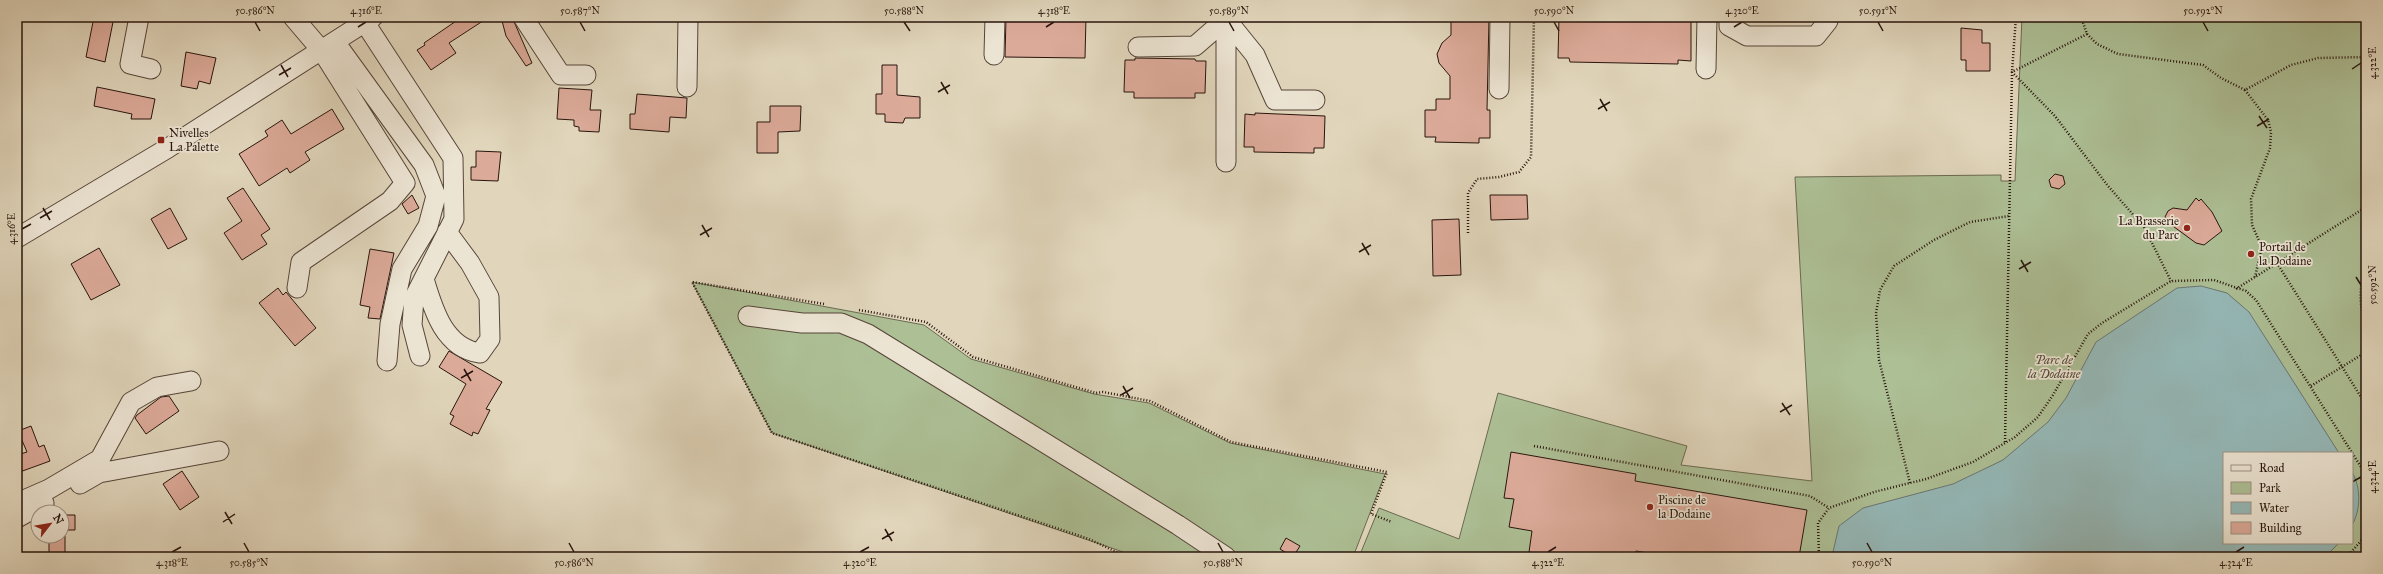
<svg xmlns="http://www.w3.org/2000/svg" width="2383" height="574" font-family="'IM FELL Great Primer',serif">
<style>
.green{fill:#adbf95;stroke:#6a6a51;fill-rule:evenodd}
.water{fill:#95b8b7;stroke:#697773}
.building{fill:#dcaa99;stroke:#28150d}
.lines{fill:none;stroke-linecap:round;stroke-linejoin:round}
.minor-casing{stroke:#564539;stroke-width:21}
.path{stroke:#28150d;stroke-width:2.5;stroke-dasharray:1 2;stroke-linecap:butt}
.minor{stroke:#ece4d3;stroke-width:19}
.ticks{fill:none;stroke:#28150d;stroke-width:1.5}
.poi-dot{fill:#8f2418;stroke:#ece4d3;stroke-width:1.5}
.labels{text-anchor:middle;stroke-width:3.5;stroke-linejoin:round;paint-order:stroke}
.poi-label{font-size:12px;fill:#28150d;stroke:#ece4d3;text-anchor:start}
.park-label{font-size:12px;font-style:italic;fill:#504836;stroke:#ece4d3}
.neatline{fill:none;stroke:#28150d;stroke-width:1.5}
.ticks-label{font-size:10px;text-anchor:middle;fill:#28150d}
</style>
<rect width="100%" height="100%" fill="#e1d6bc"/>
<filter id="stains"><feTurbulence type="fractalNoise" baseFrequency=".005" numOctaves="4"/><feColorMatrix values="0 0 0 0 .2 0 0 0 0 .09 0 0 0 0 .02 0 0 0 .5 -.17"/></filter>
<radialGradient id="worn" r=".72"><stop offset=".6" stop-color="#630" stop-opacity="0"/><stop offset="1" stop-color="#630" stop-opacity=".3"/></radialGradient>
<path class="green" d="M2022 17H2366V557H1359L1379 508 1459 539 1498 393 1687 446 1681 465 1812 481 1795 177 2001 175V181H2015ZM2224 453H2352V543H2224Z
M692 282 924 325 971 359 1094 394 1149 403 1230 443 1385 474 1353 557H1138L772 433Z"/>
<path class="water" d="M2201 286 2227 293 2249 312 2339 453H2224V543H2339L2325 557H1834L1833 552 1839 526 1863 508 1953 484 2003 460 2048 422 2066 398 2096 342 2177 288Z
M2352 472C2361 487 2361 510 2352 525Z"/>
<path class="building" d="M94 17H114L105 62 86 57Z
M462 17H489L449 43 456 53 431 70 417 50 425 45 424 43Z
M501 17H512L532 63 526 66 506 36Z
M1006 17H1086L1085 58 1005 57Z
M1451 17H1489L1487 110H1490V138H1479V143L1435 142 1436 137H1425V110H1436V99H1450V76L1439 63 1437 54 1442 43 1451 35Z
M1559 17H1691V61L1678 60V64L1570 62 1569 58H1558Z
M1961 28 1982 30V43H1990V71H1966V60H1961Z
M186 52 216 58 210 84 199 81 197 89 181 86Z
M1135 58 1195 59 1196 61H1206L1205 93H1195V98H1134V92H1124L1125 60H1135Z
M882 65H897V95L920 97V118H905L903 123 885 122V114H876V94H882Z
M97 87 155 99 151 119H131L132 114 94 106Z
M559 88 592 90 590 110H601L599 132 579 131V127L574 126V120L557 119Z
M637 94 687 98 686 118 670 117 669 132 630 129V114H635Z
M770 106H801L800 131 778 132V153H757V122H770Z
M332 109 344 129 305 152 310 160 290 173 287 168 259 186 239 154 268 136 265 131 282 120 291 134Z
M1255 113 1325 116 1324 148H1314V153L1254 152V147H1244L1245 114 1255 115Z
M476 151 501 152 498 181 471 180V167H476Z
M2055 174 2063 176 2065 184 2059 189 2051 187 2049 180Z
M243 188 270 229 261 235 267 244 242 260 224 233 242 221 227 198Z
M412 195 419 208 408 214 402 204Z
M1490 195H1527L1528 219 1491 220Z
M2196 198 2199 201 2201 199 2212 212 2222 231 2204 245 2196 243 2166 221 2165 217 2168 211 2173 208 2187 210Z
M170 208 187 239 168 249 151 219Z
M1459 219 1461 275 1433 276 1432 220Z
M99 248 120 285 91 300 71 264Z
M370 249 394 253 380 319 368 318 370 307 360 305Z
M278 288 283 295 286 292 316 328 295 346 259 303Z
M449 351 502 382 486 409 490 410 478 434 473 432 472 436 450 424 454 416 450 414 466 384 439 367Z
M169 396 179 411 146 434 135 418 137 415 161 397Z
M31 426 39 447 44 445 50 461 17 473V455L27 452 18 431Z
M1511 452 1636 474 1635 481 1807 510 1799 557H1674L1636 551 1635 557H1560L1529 552 1532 531 1509 527 1514 499 1504 498Z
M182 471 199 497 180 510 163 484Z
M62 515H75V530H62Z
M49 536H65V557H49Z
M1286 538 1300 546 1293 557 1280 549Z"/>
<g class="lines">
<g class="minor-casing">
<path id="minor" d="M139 17 130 64 151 69
M293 17 322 51 405 183 390 201 301 262 297 288
M523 17 561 75H586
M1729 17V26L1747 36H1816L1828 21V17
M365 23 453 158 454 219 414 298 412 325 420 356
M335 42 424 165 436 196 428 226 402 269 390 324 387 361
M1138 47 1195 46 1226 19 1255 55 1275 100H1315
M994 55 995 17
M1706 69 1707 17
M687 87 688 17
M1499 89 1500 17
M1226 162V19L1228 17
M17 238 168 148 373 17
M424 279C433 309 444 348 480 353L490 339 489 297 470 263 447 232
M748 316 802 323H841L868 334 1178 525 1226 557
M80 484 99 473 219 451
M17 503 49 489 100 459 131 402 157 387 191 381
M17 518 44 503"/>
</g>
<path class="path" d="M2081 17 2087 34 2012 72 2055 116 2108 186 2144 227 2171 281
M2087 34 2097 44 2118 54 2203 65 2221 78 2245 90 2291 65 2318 58 2366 57
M2245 90 2268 120 2271 132 2270 148 2251 199 2252 225 2262 247 2255 277
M1468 233V193L1477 179 1499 177 1519 172 1531 157 1534 17
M2366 259C2361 281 2357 303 2366 324
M2277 263 2366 405
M2236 289 2366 207
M824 304 692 282 772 433 1089 539 1127 557
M859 310 926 322 973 357 1096 393 1103 392 1150 401 1231 442 1387 472 1371 514 1392 522
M2311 386 2366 352
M2005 442 2012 72 2016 17
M1534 446 1810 496 1829 508
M1910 483 1879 360 1876 313 1880 290 1894 266 1934 240 1970 222 2009 216
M2363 537 2366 517
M1819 557 1818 523 1829 508 1874 492 1926 479 1973 462 2015 437 2038 417 2053 395 2088 334 2102 323 2171 281 2214 280 2246 291 2256 300 2366 475
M2347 557 2366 535"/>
<use href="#minor" class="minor"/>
</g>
<path class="ticks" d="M255 22 260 31M580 22 585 31M904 22 910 31M1229 22 1234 31M1554 22 1559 31M1878 22 1883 31M2203 22 2208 31M358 27 366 22M1046 27 1054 22M1734 27 1742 22M281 65 288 77M2352 69 2361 63M279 75 291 68M941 82 948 94M938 92 950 85M1600 99 1607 111M1598 109 1610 102M2259 116 2267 128M2257 126 2269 119M43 208 50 220M40 218 52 211M702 225 709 237M22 229 31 224M700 235 712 228M1362 243 1369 255M1359 252 1371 245M2021 260 2028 272M2019 269 2031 262M2356 277 2361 285M464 369 471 381M461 378 473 371M1123 386 1130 398M1121 395 1133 388M1782 403 1790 415M1780 412 1792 405M2352 482 2361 477M225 512 232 524M223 522 235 514M885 529 892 541M882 539 894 532M244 543 249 552M569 543 574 552M1218 543 1223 552M1867 543 1872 552M172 552 181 547M860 552 869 547M1548 552 1556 547M2236 552 2244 547"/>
<g class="poi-dot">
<rect x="157" y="136" width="8" height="8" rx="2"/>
<circle cx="2187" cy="228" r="4"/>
<circle cx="2251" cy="254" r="4"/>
<circle cx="1650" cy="507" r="4"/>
</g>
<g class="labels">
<g class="poi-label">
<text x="169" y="137">Nivelles<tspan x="169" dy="14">La Palette</tspan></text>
<text x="2179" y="225" text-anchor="end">La Brasserie<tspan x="2179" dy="14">du Parc</tspan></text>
<text x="2259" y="251">Portail de<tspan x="2259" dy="14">la Dodaine</tspan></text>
<text x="1658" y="504">Piscine de<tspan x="1658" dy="14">la Dodaine</tspan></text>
</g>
<g class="park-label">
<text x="2054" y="364">Parc de<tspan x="2054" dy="14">la Dodaine</tspan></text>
</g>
</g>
<rect width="2383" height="574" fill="none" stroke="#e1d6bc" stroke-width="44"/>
<rect x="2223" y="452" width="130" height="92" fill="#ece4d3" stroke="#9e9184"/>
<rect x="2231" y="465" width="20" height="6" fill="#ece4d3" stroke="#9e9184"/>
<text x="2259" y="472" font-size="12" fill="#28150d">Road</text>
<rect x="2231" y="482" width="20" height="12" fill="#adbf95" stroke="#9e9184"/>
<text x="2259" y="492" font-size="12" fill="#28150d">Park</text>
<rect x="2231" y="502" width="20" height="12" fill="#95b8b7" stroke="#9e9184"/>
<text x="2259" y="512" font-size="12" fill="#28150d">Water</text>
<rect x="2231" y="522" width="20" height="12" fill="#dcaa99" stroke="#9e9184"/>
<text x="2259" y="532" font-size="12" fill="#28150d">Building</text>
<g transform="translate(50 524) rotate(59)"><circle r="19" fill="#ece4d3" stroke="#9e9184"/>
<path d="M0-3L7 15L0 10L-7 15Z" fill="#8f2418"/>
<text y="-6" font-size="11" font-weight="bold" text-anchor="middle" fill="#28150d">N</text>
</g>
<rect x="22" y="22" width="2339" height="530" class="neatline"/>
<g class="ticks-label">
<text x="255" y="14">50.586°N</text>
<text x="366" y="14">4.316°E</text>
<text x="580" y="14">50.587°N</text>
<text x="904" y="14">50.588°N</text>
<text x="1054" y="14">4.318°E</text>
<text x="1229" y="14">50.589°N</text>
<text x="1554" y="14">50.590°N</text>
<text x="1742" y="14">4.320°E</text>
<text x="1878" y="14">50.591°N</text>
<text x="2203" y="14">50.592°N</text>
<text transform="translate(2372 63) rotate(-90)" y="4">4.322°E</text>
<text transform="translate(11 229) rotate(-90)" y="4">4.316°E</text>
<text transform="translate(2372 285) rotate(-90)" y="4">50.592°N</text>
<text transform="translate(2372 477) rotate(-90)" y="4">4.324°E</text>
<text x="172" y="566">4.318°E</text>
<text x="249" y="566">50.585°N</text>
<text x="574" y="566">50.586°N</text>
<text x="860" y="566">4.320°E</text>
<text x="1223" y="566">50.588°N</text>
<text x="1548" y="566">4.322°E</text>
<text x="1872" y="566">50.590°N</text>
<text x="2236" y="566">4.324°E</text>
</g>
<rect width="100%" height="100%" filter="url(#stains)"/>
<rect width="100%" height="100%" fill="url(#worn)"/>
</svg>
